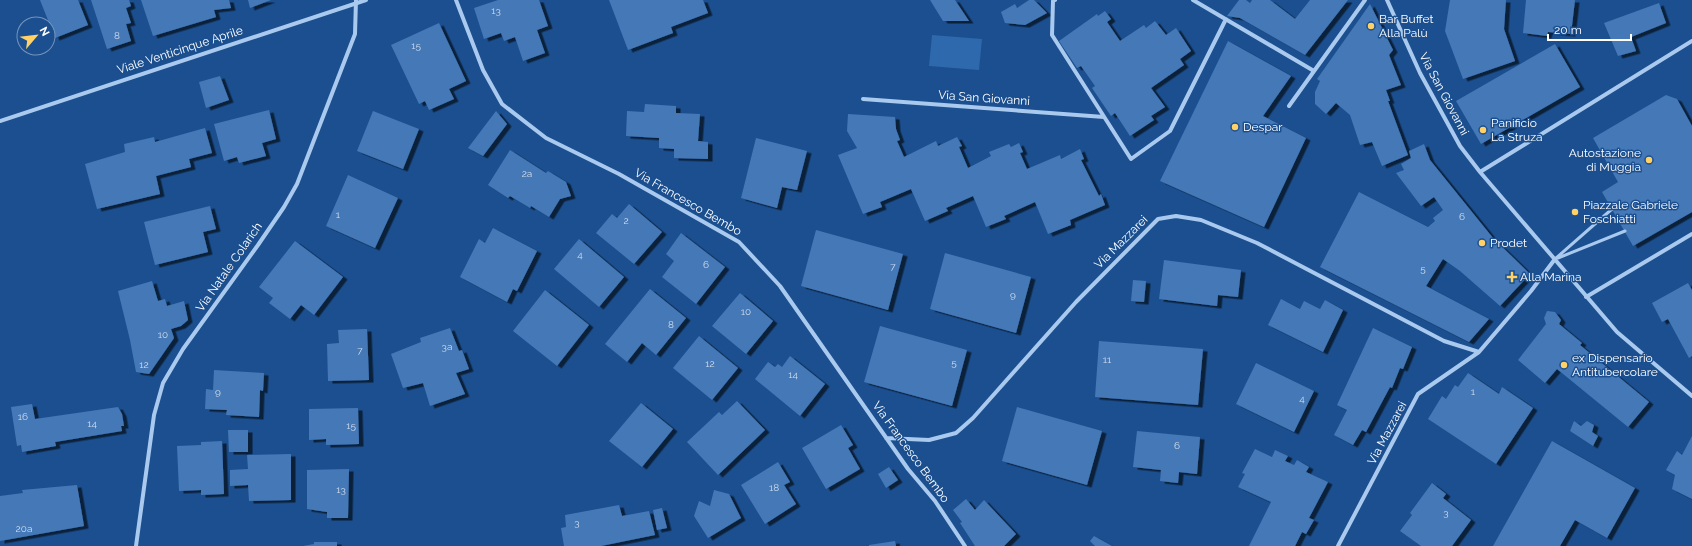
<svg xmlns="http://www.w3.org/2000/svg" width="1692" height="546" font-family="Raleway,sans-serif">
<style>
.green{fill:#2e69ad}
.building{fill:#4478b7;filter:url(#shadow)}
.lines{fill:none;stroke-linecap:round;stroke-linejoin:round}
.service{stroke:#a9c9ee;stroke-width:3}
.minor{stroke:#a9c9ee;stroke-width:4}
.poi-dot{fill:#ffd166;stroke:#1b4f8f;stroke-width:1.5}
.labels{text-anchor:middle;stroke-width:3;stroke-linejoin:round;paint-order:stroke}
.number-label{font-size:10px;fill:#d0dded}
.poi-label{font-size:12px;fill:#fff;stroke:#1b4f8f;text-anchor:start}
.street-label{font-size:12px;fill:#fff;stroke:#1b4f8f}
</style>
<defs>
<filter id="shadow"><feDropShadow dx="4.5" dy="2.5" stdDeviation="0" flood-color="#0009"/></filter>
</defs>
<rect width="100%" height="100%" fill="#1b4f8f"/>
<path class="green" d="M932 35 982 39 979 70 929 66Z"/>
<path class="building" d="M40 0H78L88 25 55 38Z
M91 0H129L131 6 126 8 131 23 126 24 131 41 107 49Z
M141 0H229L231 8 214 10 216 17 153 36Z
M248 0H271L250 8Z
M498 0H539L548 26 537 30 545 53 523 61 515 37 504 41 501 33 484 39 474 8Z
M609 0H703L708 13 671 27 673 33 628 50Z
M930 0H955L969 21H943Z
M1029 0H1034L1047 13 1025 25 1005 23 1001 12 1015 4 1017 8Z
M1239 0H1246L1250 3 1252 0H1270L1295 19 1310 0H1348L1305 55 1240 18 1227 16Z
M1450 0H1506L1504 29 1515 61 1463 79 1445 31Z
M1526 0H1575L1571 34 1548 32 1547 36 1523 33Z
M1659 3 1666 23 1631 37 1636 51 1618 56 1604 23Z
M1370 4 1393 50 1389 55 1401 85 1386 90 1390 101H1388L1408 155 1382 166 1372 142 1360 145 1350 115 1336 103 1326 114 1315 104V92L1320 81 1317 79Z
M1105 11 1111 19 1107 22 1120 41 1144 25 1146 28 1155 21 1166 35 1176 28 1191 51 1180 59 1184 65 1151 88 1165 107 1151 116 1154 120 1130 136 1115 113 1111 116 1092 88 1095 86 1081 66 1077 68 1059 41 1097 14 1098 16Z
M439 23 466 81 449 89 454 99 429 110 425 101 419 104 391 45Z
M1228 41 1291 76 1263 116 1306 138 1264 227 1160 181Z
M1555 44 1580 87 1481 144 1456 101Z
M220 76 229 100 206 108 199 82Z
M1666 95 1677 99 1692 126V212L1633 246 1602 192 1618 182 1593 138Z
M645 104 676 106V113L700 114 698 141 708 142V159L674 158V149L659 148V138L626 136 627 111 644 112Z
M269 110 276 139 262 143 266 156 239 163 237 157 224 161 214 124Z
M373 111 419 129 403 169 357 151Z
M496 111 507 124 483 156 468 148Z
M848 114 895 117 896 129 900 140 897 141 904 157 936 141 938 146 957 137 962 146 959 147 968 168 991 156 989 152 1009 144 1011 147 1019 143 1023 152 1020 153 1027 169 1060 155 1061 159 1080 149 1084 159 1081 160 1099 196 1101 194 1105 205 1070 220 1071 225 1048 234 1035 202 1004 216 1006 219 986 227 973 196 946 208 948 211 925 221 911 189 880 202 882 207 863 214 838 155 857 148 847 131Z
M205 128 212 153 189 159 191 167 156 176 160 194 97 209 85 164 125 152 124 144 154 137 155 142Z
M756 138 807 151 797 190 782 187 777 208 741 198Z
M1424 144 1430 160 1493 238 1530 274 1500 306 1460 271 1443 259 1426 286 1489 319 1469 342 1320 267 1359 192 1428 227 1435 221 1433 218 1443 210 1434 197 1421 206 1396 173 1404 170 1401 164 1411 158 1409 151Z
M510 150 546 173 548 171 566 182 571 196 560 199 549 217 531 206 530 208 510 196 508 198 488 185Z
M348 175 398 198 375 248 326 226Z
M629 204 662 232 634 264 596 233 612 214 617 218Z
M210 206 216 229 203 232 208 252 155 265 144 222Z
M493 228 537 251 517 291 513 289 507 302 460 277 479 239 485 243Z
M816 230 903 254 888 310 801 286Z
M681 233 725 267 696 304 662 277 674 261 666 254Z
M579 239 624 277 599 307 554 269Z
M295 241 343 277 314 315 301 305 290 319 269 303 273 298 259 287Z
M945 253 1031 277 1016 333 930 309Z
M1164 260 1241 270 1238 297 1218 295 1217 306 1159 299Z
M1133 280 1146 281 1144 302 1131 301Z
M152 281 158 301 165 299 167 306 184 301 188 320 181 326 171 329 174 338 149 374 136 372 130 340 118 291Z
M1688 283 1692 290V356L1689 358 1668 319 1662 322 1652 303Z
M650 289 686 318 656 355 642 343 627 362 605 344Z
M545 290 589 325 557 366 513 331Z
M740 293 773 321 746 354 712 326Z
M1281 299 1300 309 1304 301 1320 309 1325 300 1343 310 1323 352 1268 325Z
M1547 311 1555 312 1561 320 1559 324 1582 343 1580 345 1649 402 1628 427 1557 369 1545 383 1518 360 1546 324 1544 318Z
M880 326 967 350 952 406 864 382Z
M450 328 459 351 462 350 469 369 456 373 465 394 430 406 423 383 403 388 391 354 421 342 420 338Z
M1373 328 1412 347 1403 369 1400 368 1392 388 1390 387 1366 432 1362 430 1353 445 1334 435 1347 410 1337 405Z
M367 329 369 380 328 381 327 344 339 343 338 330Z
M699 336 738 368 712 400 673 368Z
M1099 341 1203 349 1198 405 1095 397Z
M790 356 825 384 800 416 755 379 768 362 775 367 778 364 782 367Z
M1256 363 1314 391 1294 432 1236 404Z
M214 370 264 373 263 391 260 390 259 417 226 415 227 410 205 409 206 389 213 390Z
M1468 373 1499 394 1502 387 1533 408 1496 464 1428 419 1442 396 1446 399 1455 385 1458 387Z
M737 401 765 430 718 475 687 442 719 412 722 415Z
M641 403 673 429 642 467 609 441Z
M32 404 35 419 118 407 122 414 124 426H121L122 431 55 442 56 446 22 452 21 445 17 446 11 407Z
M1017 407 1102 431 1087 485 1002 461Z
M358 408 359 444 326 445V439L309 440V409Z
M1574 421 1581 426 1587 421 1594 425 1592 432 1598 436 1593 446 1570 431Z
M841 425 853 445 848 448 860 469 826 489 802 448Z
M228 430H248V452H229Z
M1137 431 1200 437 1197 474 1179 472 1178 483 1160 481 1161 470 1133 467Z
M1692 436V499L1672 489 1675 475 1666 470 1677 451 1682 455Z
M222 441 224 494 201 495V490L179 491 177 446 201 445V442Z
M1552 441 1635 488 1607 538 1575 520 1560 546H1493Z
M1255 449 1272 457 1275 450 1288 456 1285 461 1294 465 1297 460 1309 467 1306 472 1328 482 1309 518 1314 520 1306 534 1302 532 1295 546H1249L1271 502 1238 487 1245 474 1242 473Z
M291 454V500L249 501 248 485 230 486V470L248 469 247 455Z
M778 462 790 482 784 485 796 504 765 524 741 485Z
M889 467 898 480 886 488 878 474Z
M349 469 348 518H327V512L307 509V470Z
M1432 483 1446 494 1443 498 1471 520 1452 546H1421L1400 531 1412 515 1410 513Z
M77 485 84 526 0 541V496L23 493 22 490Z
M714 490 729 494 741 518 708 538 694 516 699 501 710 506Z
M966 499 975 510 984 500 1016 534 1004 546H975L960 523 962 522 953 510Z
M619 505 622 516 649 511 655 535 601 546H564L561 528 566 527 565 515Z
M662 508 667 528 657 530 653 510Z
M1094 536 1112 546H1095L1090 541Z
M895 541 896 546H869V545Z
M314 542H337V546H303L314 544Z"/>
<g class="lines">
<path class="service" d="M1558 258 1625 231
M1555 259 1612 209"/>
<path class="minor" d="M456 0 483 70 502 104 546 138 619 174 739 242 780 286 908 469 935 501 965 546
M1055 0 1053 1 1052 35 1131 159 1170 131 1226 19
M1193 0 1314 71
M1387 0 1420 73 1460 146 1480 172 1617 332 1692 396
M863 99 1104 117
M1289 106 1365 0
M0 121 366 0
M1480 172 1692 41
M1586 297 1692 234
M886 438 929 440 956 433 973 418 1076 302 1158 219 1176 216 1201 220 1257 243 1444 341 1479 352 1531 291 1555 259
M136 546 154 415 163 383 183 349 258 245 284 207 297 184 355 34 356 0
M1338 546 1418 394 1479 352"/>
</g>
<g class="poi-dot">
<circle cx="1371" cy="26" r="4"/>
<circle cx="1235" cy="127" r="4"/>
<circle cx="1483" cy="130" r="4"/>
<circle cx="1649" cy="160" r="4"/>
<circle cx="1575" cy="212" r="4"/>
<circle cx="1482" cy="243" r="4"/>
<path d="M1510 271h4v4h4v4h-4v4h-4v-4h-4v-4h4z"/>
<circle cx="1564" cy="365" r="4"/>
</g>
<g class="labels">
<g class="number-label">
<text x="496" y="14">13</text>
<text x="117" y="39">8</text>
<text x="416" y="49">15</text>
<text x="527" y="177">2a</text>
<text x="338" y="218">1</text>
<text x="1462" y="220">6</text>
<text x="626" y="224">2</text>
<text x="580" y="258">4</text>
<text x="706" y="268">6</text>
<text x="893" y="270">7</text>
<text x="1423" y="272">5</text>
<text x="1013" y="298">9</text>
<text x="746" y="315">10</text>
<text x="671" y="328">8</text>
<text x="163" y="338">10</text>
<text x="447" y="350">3a</text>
<text x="360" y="354">7</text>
<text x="1107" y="363">11</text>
<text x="954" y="366">5</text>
<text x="710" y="367">12</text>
<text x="144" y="368">12</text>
<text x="793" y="378">14</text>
<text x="218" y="395">9</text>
<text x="1473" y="395">1</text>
<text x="1302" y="402">4</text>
<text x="23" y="420">16</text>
<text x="92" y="427">14</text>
<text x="351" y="429">15</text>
<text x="1177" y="449">6</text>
<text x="774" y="491">18</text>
<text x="341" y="493">13</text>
<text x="1446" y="516">3</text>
<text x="577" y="526">3</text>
<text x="24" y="532">20a</text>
</g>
<g class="poi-label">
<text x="1379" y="23">Bar Buffet<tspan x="1379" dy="14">Alla Palù</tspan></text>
<text x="1491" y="127">Panificio<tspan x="1491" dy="14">La Struza</tspan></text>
<text x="1243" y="131">Despar</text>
<text x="1641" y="157" text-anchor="end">Autostazione<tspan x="1641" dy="14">di Muggia</tspan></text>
<text x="1583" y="209">Piazzale Gabriele<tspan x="1583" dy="14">Foschiatti</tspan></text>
<text x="1490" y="247">Prodet</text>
<text x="1520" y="281">Alla Marina</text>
<text x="1572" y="362">ex Dispensario<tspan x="1572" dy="14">Antitubercolare</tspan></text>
</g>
<g class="street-label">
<text transform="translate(180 50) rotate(-18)" y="4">Viale Venticinque Aprile</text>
<text transform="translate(1444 94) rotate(62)" y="4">Via San Giovanni</text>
<text transform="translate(984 98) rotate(4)" y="4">Via San Giovanni</text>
<text transform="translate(688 202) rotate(30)" y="4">Via Francesco Bembo</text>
<text transform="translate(1121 242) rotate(-45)" y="4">Via Mazzarei</text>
<text transform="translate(229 267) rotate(-55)" y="4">Via Natale Colarich</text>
<text transform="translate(1387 433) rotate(-62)" y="4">Via Mazzarei</text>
<text transform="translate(911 452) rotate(54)" y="4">Via Francesco Bembo</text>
</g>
</g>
<g transform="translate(36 36) rotate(62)"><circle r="19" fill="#1b4f8f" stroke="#7695bc"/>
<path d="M0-3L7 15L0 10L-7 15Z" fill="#ffd166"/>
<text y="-6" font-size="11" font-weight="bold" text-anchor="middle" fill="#ffffff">N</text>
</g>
<path d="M1548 34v6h83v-6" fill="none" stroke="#ffffff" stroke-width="2"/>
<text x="1554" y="34" font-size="12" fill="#ffffff" stroke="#1b4f8f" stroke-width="3" paint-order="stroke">20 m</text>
</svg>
